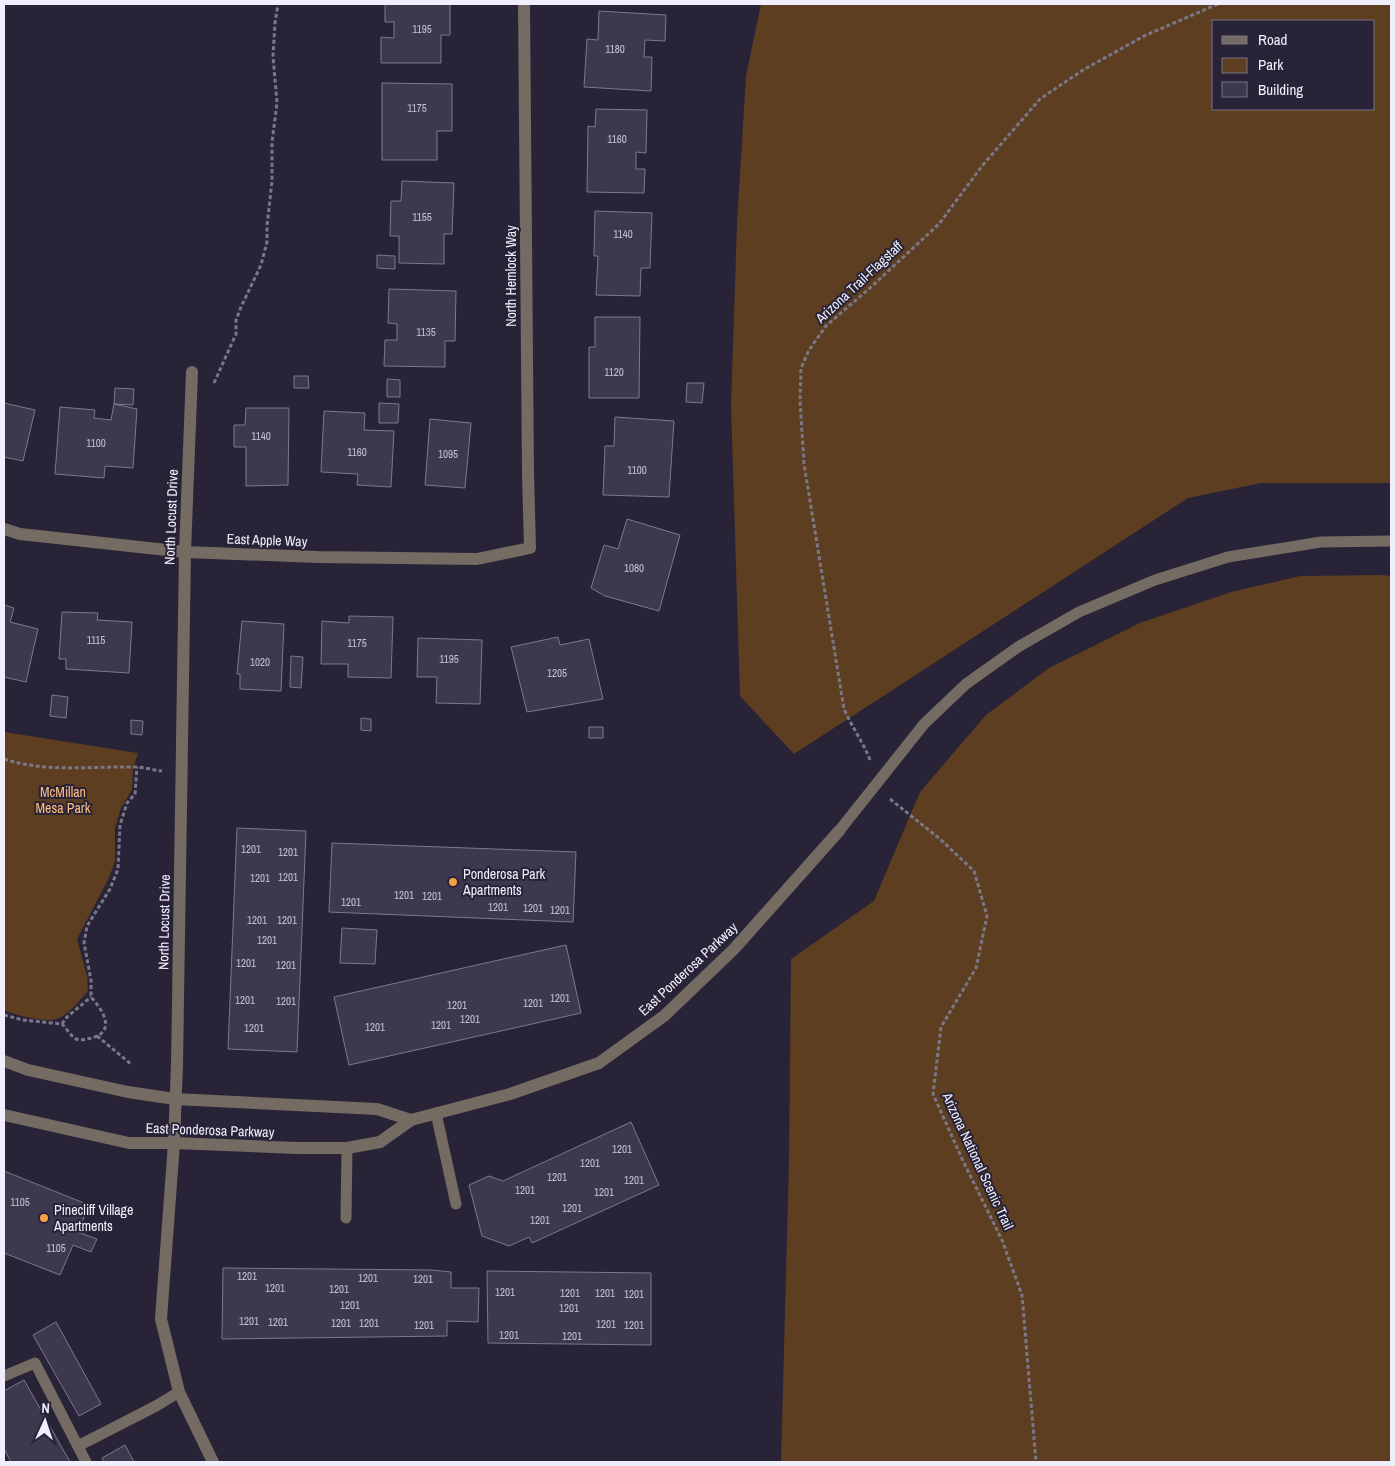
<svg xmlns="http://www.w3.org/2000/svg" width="1395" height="1466" font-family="'Archivo Narrow',sans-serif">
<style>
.green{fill:#5d3e20;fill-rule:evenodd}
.building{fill:#3d384e;stroke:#7d7890}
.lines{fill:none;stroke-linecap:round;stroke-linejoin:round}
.path{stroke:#7b7788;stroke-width:3;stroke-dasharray:4 2.5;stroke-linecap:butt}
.service{stroke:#746b63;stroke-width:11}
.minor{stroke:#746b63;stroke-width:12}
.poi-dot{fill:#f7a149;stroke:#282337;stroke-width:2}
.labels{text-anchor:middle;stroke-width:4;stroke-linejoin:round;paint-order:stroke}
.number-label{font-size:11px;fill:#c4c1d1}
.street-label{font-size:14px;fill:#f1effd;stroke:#282337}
.park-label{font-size:14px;fill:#fdbd82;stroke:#282337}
.poi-label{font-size:14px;fill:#f1effd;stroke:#282337;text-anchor:start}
</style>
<rect width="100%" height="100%" fill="#282337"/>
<path class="green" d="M761 4H1391V483H1261L1188 498 794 754 740 696 731 405 737 223 746 76ZM1214 21H1374V109H1214Z
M1383 575 1391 576V1462H781L789 1161 791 959 874 901 920 792 986 715 1049 668 1140 623 1231 592 1300 576Z
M4 732 138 753 133 769 132 790 121 808 115 828V861L109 878 77 939 87 976 88 991C80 1000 70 1013 59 1018 47 1024 15 1015 4 1010Z"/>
<path class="building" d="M385 4H450V35H441V63H381V37L394 38V22H385Z
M599 11 666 15 665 41 645 40 644 57H652L651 91 584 87 587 39 598 40Z
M382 83 452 84V131H437V160H382Z
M596 109 647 110 646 153 636 152V169H645L644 193 587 192 588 126 595 127Z
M402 181 454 183 452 234H444V264L399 263V236H390L391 201H401Z
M595 211 652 213 650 268H641L640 296 596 295 598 256H594Z
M377 255 395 256V269L377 268Z
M389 289 456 291 455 341H445V367L384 366 385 340H397V324L388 323Z
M595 317H640L639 398H589V347H595Z
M294 376H308L309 388H294Z
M387 379 400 380V397H387Z
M687 383H704L702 403 686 402Z
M115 388 134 389 133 405 114 404Z
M4 403 35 410 23 461 4 457Z
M379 403 399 404 398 423H379Z
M114 404 137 409 133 468 105 466 104 478 55 474 60 407 95 410 94 418 111 420Z
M246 408H289L288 485 246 486V447H234V425H245Z
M324 411 365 413 364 430 394 431 391 487 357 485 358 474 321 472Z
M615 417 674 421 669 497 603 495 605 446H614Z
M430 419 471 423 465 488 425 485Z
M627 519 680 535 659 611 605 596 591 588 604 545 618 549Z
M4 605 14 608 10 622 38 629 26 682 4 677Z
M62 612 98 613 97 620 132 622 129 673 66 669V659H59Z
M349 616 393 617 391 678 348 677V664H321L322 621 349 623Z
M242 621 284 624 281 691 240 689V674H237Z
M558 637 560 645 589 639 603 699 527 712 511 647Z
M418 638 482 640 480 704 436 703 437 677H417Z
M291 656 303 657 301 688 290 687Z
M52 695 68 697 66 718 50 716Z
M361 718 371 719V731L361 730Z
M131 720 143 721 142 735 131 734Z
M589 727H603V738H589Z
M237 828 306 831 297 1052 228 1049Z
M332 843 576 852 573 922 329 912Z
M342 928 377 930 375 964 340 963Z
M566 945 581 1013 349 1065 334 997Z
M631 1122 659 1185 532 1243 529 1237 509 1246 482 1236 469 1185 489 1176 503 1181Z
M4 1171 89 1205 78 1232 97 1239 91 1252 73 1245 60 1275 4 1253Z
M223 1268 432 1270 451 1272V1288H479L478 1322 447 1321V1336L222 1339Z
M487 1271 651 1273V1345L488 1343Z
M56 1322 101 1404 79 1416 33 1335Z
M24 1380 70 1462H11L4 1449V1391Z
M125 1445 134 1462H104L102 1458Z"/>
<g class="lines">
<path class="path" d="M214 383 236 334V320L241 307 261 265 267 242V226L272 181V142L277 103 273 56 275 23 278 4
M4 759C47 773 90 766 135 767 144 767 153 770 162 771
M870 760C863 742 852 727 844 709L804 464 800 400 801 368 809 350 826 326 870 288 939 224 982 166 1040 99 1083 70 1144 36 1218 4
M890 799 940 839 974 871 987 916 976 968 941 1027 933 1094 963 1161 1002 1240 1022 1295 1036 1462
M4 1015 23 1020 62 1024C66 1028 71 1036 76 1039 81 1041 87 1039 92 1038 117 1031 102 1009 91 997V980L84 943 87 926 110 889 118 869 120 825 127 803 135 794 137 767
M62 1024 67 1017 91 997
M97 1036 131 1064"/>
<path class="service" d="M839 831 924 724 966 684 1018 647 1079 612 1155 580 1228 557 1321 542 1391 541
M436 1113 456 1204
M346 1218 347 1148
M4 1376 35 1363 86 1462
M78 1446 156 1406 179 1392"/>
<path class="minor" d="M192 372 185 552 177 1064 174 1143 161 1319 179 1392 213 1462
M4 529 20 534 185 552 318 557 477 559 530 548 528 474 524 4
M4 1061 28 1070 128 1092 175 1099 377 1109 411 1120
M4 1115 129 1143H174L297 1148H347L380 1142 411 1120 510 1094 599 1063 664 1016 734 949 839 831"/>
</g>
<g class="poi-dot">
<circle cx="453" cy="882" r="5"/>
<circle cx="44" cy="1218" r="5"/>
</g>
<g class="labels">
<g class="number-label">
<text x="422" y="33">1195</text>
<text x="615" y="53">1180</text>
<text x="417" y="112">1175</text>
<text x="617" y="143">1160</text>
<text x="422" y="221">1155</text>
<text x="623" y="238">1140</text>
<text x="426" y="336">1135</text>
<text x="614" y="376">1120</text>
<text x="261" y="440">1140</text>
<text x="96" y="447">1100</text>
<text x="357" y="456">1160</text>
<text x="448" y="458">1095</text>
<text x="637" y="474">1100</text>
<text x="634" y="572">1080</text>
<text x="96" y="644">1115</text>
<text x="357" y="647">1175</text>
<text x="449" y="663">1195</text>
<text x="260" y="666">1020</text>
<text x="557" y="677">1205</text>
<text x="251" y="853">1201</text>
<text x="288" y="856">1201</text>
<text x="288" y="881">1201</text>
<text x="260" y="882">1201</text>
<text x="404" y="899">1201</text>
<text x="432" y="900">1201</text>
<text x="351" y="906">1201</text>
<text x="498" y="911">1201</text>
<text x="533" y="912">1201</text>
<text x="560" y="914">1201</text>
<text x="257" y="924">1201</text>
<text x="287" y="924">1201</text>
<text x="267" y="944">1201</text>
<text x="246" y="967">1201</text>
<text x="286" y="969">1201</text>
<text x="560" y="1002">1201</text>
<text x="245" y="1004">1201</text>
<text x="286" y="1005">1201</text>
<text x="533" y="1007">1201</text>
<text x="457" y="1009">1201</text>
<text x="470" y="1023">1201</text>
<text x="441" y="1029">1201</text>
<text x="375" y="1031">1201</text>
<text x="254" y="1032">1201</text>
<text x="622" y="1153">1201</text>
<text x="590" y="1167">1201</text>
<text x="557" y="1181">1201</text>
<text x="634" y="1184">1201</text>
<text x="525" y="1194">1201</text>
<text x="604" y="1196">1201</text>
<text x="20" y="1206">1105</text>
<text x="572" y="1212">1201</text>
<text x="540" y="1224">1201</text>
<text x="56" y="1252">1105</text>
<text x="247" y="1280">1201</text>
<text x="368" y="1282">1201</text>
<text x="423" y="1283">1201</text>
<text x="275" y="1292">1201</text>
<text x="339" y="1293">1201</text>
<text x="505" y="1296">1201</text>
<text x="570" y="1297">1201</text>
<text x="605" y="1297">1201</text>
<text x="634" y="1298">1201</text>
<text x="350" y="1309">1201</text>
<text x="569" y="1312">1201</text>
<text x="249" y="1325">1201</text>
<text x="278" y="1326">1201</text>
<text x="341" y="1327">1201</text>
<text x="369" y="1327">1201</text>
<text x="606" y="1328">1201</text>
<text x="424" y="1329">1201</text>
<text x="634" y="1329">1201</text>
<text x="509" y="1339">1201</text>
<text x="572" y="1340">1201</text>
</g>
<g class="street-label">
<text transform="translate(511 276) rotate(-90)" y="5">North Hemlock Way</text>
<text transform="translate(859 282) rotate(-43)" y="5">Arizona Trail-Flagstaff</text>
<text transform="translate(171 517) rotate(-88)" y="5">North Locust Drive</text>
<text transform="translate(267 540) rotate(2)" y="5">East Apple Way</text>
<text transform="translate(164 922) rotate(-89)" y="5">North Locust Drive</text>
<text transform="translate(688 969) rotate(-43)" y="5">East Ponderosa Parkway</text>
<text transform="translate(210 1130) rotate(2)" y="5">East Ponderosa Parkway</text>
<text transform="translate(978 1161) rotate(65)" y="5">Arizona National Scenic Trail</text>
</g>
<g class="park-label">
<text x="63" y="797">McMillan<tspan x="63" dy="16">Mesa Park</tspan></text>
</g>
<g class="poi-label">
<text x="463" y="879">Ponderosa Park<tspan x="463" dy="16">Apartments</tspan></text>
<text x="54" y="1215">Pinecliff Village<tspan x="54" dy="16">Apartments</tspan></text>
</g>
</g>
<rect width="1395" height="1466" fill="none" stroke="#f1effd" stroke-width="10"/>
<rect x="1212" y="20" width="162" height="90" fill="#282337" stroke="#787586"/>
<rect x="1222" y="36" width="25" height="8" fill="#746b63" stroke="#787586"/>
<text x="1258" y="45" font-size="15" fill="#f1effd">Road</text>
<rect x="1222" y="58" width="25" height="15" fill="#5d3e20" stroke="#787586"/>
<text x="1258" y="70" font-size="15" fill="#f1effd">Park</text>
<rect x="1222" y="82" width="25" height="15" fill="#3d384e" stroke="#787586"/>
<text x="1258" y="95" font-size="15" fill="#f1effd">Building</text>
<g transform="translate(45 1421) rotate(3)" stroke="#282337" stroke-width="4" paint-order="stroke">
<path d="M0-4L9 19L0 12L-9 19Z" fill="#f1effd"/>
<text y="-8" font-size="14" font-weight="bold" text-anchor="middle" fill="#f1effd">N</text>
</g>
</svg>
